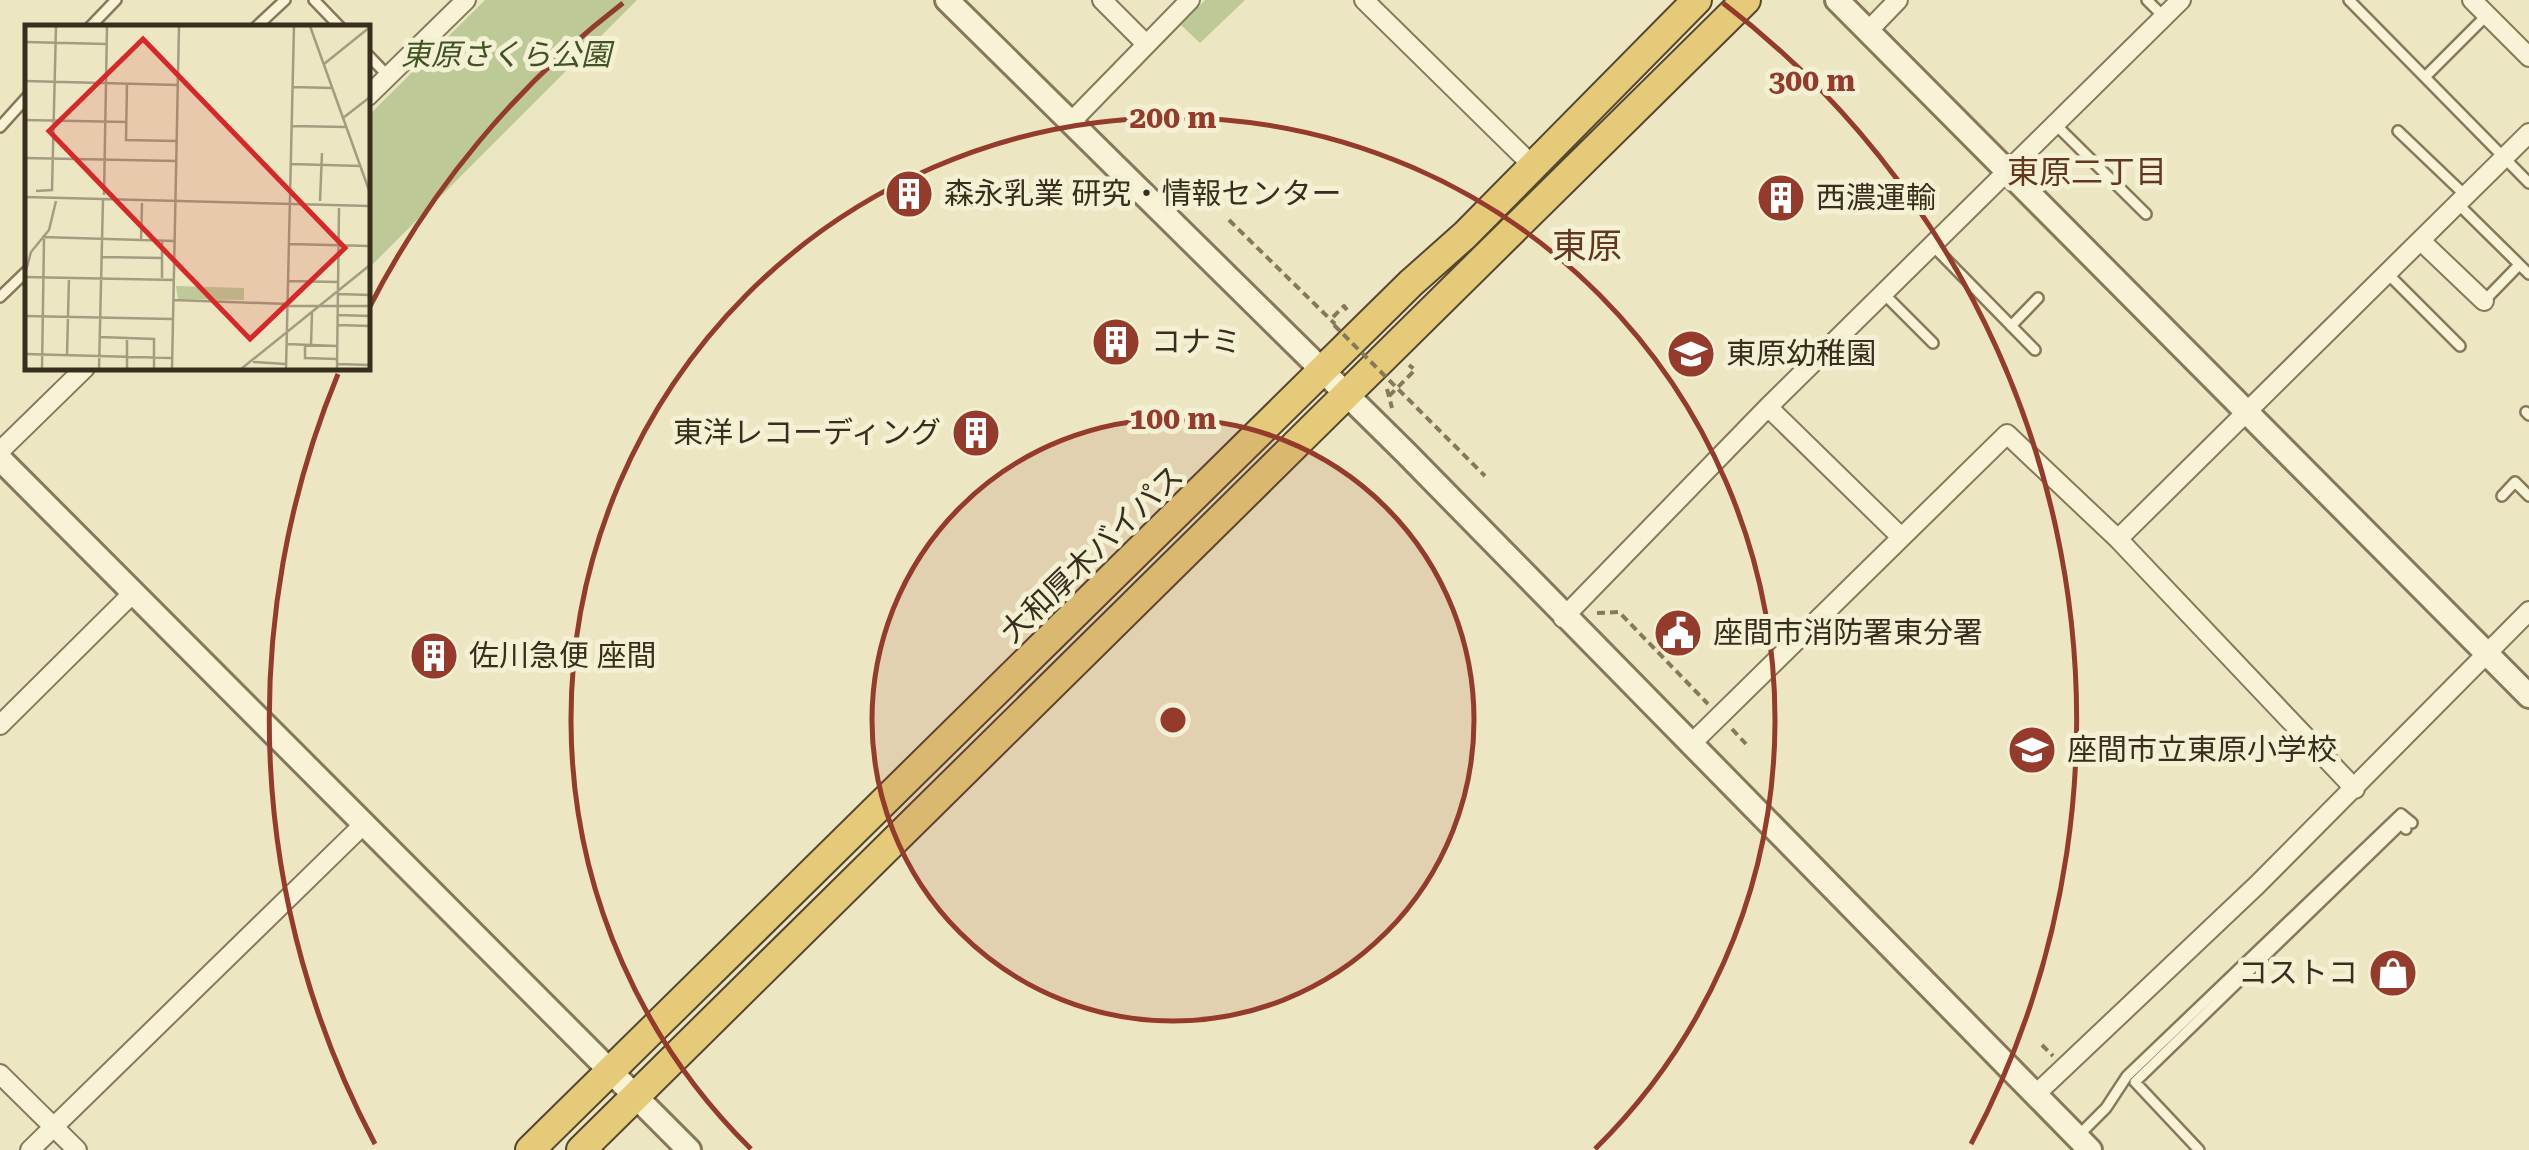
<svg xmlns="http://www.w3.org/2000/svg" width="2529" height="1150" font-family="'Roboto Serif','Noto Sans JP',serif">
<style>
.green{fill:#bdca97}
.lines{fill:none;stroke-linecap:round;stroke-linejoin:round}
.service-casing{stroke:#86785a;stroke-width:14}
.minor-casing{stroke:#86785a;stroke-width:22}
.tertiary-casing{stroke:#86785a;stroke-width:28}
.trunk-casing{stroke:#54462f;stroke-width:32}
.path{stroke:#86785a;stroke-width:4;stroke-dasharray:8 5;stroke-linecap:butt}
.service{stroke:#f8f3d6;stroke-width:9}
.minor{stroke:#f8f3d6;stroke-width:18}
.tertiary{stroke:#f8f3d6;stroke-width:22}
.trunk{stroke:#e4ca79;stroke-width:28}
.path-bridge{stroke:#86785a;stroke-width:4;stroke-dasharray:8 5;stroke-linecap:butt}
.ring{fill:none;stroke:#943b2c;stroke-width:5}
.labels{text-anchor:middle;stroke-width:10;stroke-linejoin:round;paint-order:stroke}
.park-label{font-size:30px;font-style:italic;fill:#405325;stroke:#f4f0d3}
.poi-label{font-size:30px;fill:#372e1e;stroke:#f4f0d3;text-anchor:start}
.street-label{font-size:30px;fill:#372e1e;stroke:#f4f0d3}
.neighbourhood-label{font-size:32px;fill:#62371f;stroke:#f4f0d3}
.quarter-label{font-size:35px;fill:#62371f;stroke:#f4f0d3}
.inset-road{fill:none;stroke:#a49c81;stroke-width:2.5}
.view{fill:#d62828;fill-opacity:0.15;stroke:#d62828;stroke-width:5}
.inset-edge{fill:none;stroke:#372e1e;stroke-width:5}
.centre{fill:#943b2c;stroke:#f4f0d3;stroke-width:5}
.ring-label{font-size:30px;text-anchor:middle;font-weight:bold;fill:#943b2c;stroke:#f4f0d3;stroke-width:10;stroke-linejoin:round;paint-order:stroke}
</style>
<rect width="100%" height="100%" fill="#ede6c3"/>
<path class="green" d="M485 0H637L368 269V116Z
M1205 0H1245L1200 43 1181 25Z"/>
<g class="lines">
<g class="service-casing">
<path id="service" d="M314 0 341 28
M2147 0 2164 17
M2349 0 2529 183
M89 28 116 0
M255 28 285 0
M368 55 389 77
M2425 77 2487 15
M2056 125 2146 214
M0 127 28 96
M2398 131 2466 196
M2458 204 2529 274
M1933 246 2035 350
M2388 274 2460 346
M1884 294 1933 343
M0 297 28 270
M2484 301 2519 265
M2011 326 2038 298
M2526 412 2529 415
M2502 496 2515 482 2529 496
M2079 1135 2106 1108 2127 1076 2401 814 2412 823
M2199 1150 2135 1082 2401 824 2406 829"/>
</g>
<g class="minor-casing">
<path id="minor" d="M1102 0 1146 44
M1364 0 1533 166
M2472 0 2529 57
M1868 31 1898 0
M368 96 466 0
M1071 122 1190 0
M2421 241 2484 301
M1768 407 1900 536
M0 451 85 368
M2118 539 2529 133
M1563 618 1768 407 2181 0
M0 725 133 593
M1690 745 2007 434 2118 539 2355 789
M0 1074 77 1150
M2035 1095 2257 885 2529 611
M30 1150 363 825"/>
</g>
<g class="tertiary-casing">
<path id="tertiary" d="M947 0 1405 452 2090 1150
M1837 0 2529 696
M0 459 689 1150"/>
</g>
<g class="trunk-casing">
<path id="trunk" d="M530 1150 1411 283 1465 235 1697 0
M581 1150 1746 0"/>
</g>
<path class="path" d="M1229 220 1335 324
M1333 317 1344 306 1347 310
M1387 389 1392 408
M1389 396 1415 370 1409 365
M1597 613 1619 612 1708 704
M1732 729 1746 744
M2042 1045 2053 1056"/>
<use href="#service" class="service"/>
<use href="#minor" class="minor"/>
<use href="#tertiary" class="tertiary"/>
<use href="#trunk" class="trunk"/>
<path class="path-bridge" d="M1334 325 1485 476"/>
</g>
<circle cx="1173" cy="720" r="301" fill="#943b2c" fill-opacity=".12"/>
<g class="ring">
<circle cx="1173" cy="720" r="301"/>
<path d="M751 1149A602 602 0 1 1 1595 1149"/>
<path d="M375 1144A904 904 0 0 1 338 374M368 310A904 904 0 0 1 623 3M1723 3A904 904 0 0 1 1971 1144"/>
</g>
<defs>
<g id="building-disc" transform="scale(2.5)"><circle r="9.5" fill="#943b2c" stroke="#f4f0d3"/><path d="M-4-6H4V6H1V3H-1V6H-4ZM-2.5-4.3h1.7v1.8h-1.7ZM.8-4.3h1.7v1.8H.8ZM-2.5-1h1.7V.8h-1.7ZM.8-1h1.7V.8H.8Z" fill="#fff"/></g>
<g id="school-disc" transform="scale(2.5)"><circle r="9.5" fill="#943b2c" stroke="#f4f0d3"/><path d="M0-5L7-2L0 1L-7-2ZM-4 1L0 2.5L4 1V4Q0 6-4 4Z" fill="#fff"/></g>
<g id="civic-disc" transform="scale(2.5)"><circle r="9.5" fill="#943b2c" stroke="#f4f0d3"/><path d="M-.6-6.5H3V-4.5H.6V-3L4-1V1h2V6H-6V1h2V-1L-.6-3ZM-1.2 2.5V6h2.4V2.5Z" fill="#fff"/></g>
<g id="shop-disc" transform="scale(2.5)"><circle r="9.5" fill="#943b2c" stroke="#f4f0d3"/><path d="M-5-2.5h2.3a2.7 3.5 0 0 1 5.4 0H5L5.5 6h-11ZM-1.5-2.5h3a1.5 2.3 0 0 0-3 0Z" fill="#fff"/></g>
</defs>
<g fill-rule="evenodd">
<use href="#building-disc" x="909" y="194"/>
<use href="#building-disc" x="1781" y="198"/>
<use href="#building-disc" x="1116" y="342"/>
<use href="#school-disc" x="1691" y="354"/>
<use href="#building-disc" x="976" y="433"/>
<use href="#civic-disc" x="1678" y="633"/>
<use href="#building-disc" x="434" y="656"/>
<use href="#school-disc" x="2032" y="750"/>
<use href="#shop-disc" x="2393" y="973"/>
</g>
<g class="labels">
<g class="park-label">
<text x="506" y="65">東原さくら公園</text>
</g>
<g class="poi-label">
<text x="944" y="204">森永乳業 研究・情報センター</text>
<text x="1816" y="208">西濃運輸</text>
<text x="1151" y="352">コナミ</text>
<text x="1726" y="364">東原幼稚園</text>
<text x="941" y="443" text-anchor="end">東洋レコーディング</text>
<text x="1713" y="643">座間市消防署東分署</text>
<text x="469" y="666">佐川急便 座間</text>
<text x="2067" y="760">座間市立東原小学校</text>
<text x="2358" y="983" text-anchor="end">コストコ</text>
</g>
<g class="street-label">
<text transform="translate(1092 554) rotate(-44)" y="10">大和厚木バイパス</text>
</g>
<g class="neighbourhood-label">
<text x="2087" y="183">東原二丁目</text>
</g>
<g class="quarter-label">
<text x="1587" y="258">東原</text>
</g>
</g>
<g transform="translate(25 25)">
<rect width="345" height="345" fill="#ede6c3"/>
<path d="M151 261 219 263V275L153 274Z" fill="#bdca97"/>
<path class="inset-road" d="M285 1 345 168M0 17 82 19M299 39 345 2M0 56 153 60M102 58 101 115 151 116M268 62 307 63M318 93 345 72M0 95 101 97M266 101 321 102M0 133 151 136M265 139 336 141M11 166 27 165 31 1M79 170 82 1M0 172 345 181M295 176 297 128M17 212 149 216M116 216 117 178M264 219 345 221M77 232 137 233M0 249 6 227 24 205 31 176M0 252 149 255M137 253V216M263 256 313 257M313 269 345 270M149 275 263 279M263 281H345M312 290 345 291M0 291 147 294M312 300 345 301M75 312 129 314V344M261 319 312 321M280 320V333L312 334M286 320 287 288M0 329 147 333M42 330 44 253M228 337 261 339M312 339 345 340M17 344 19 214M74 344 78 174M102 344V313M147 344 154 1M216 344 345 240M261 344 269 1M312 344 314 183"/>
<path class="view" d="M118 14 320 223 225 314 24 106Z"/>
<rect width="345" height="345" class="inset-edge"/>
</g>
<circle cx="1173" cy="720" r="15" class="centre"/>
<g class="ring-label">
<text x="1812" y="91">300 m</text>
<text x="1173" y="128">200 m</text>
<text x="1173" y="429">100 m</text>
</g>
</svg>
